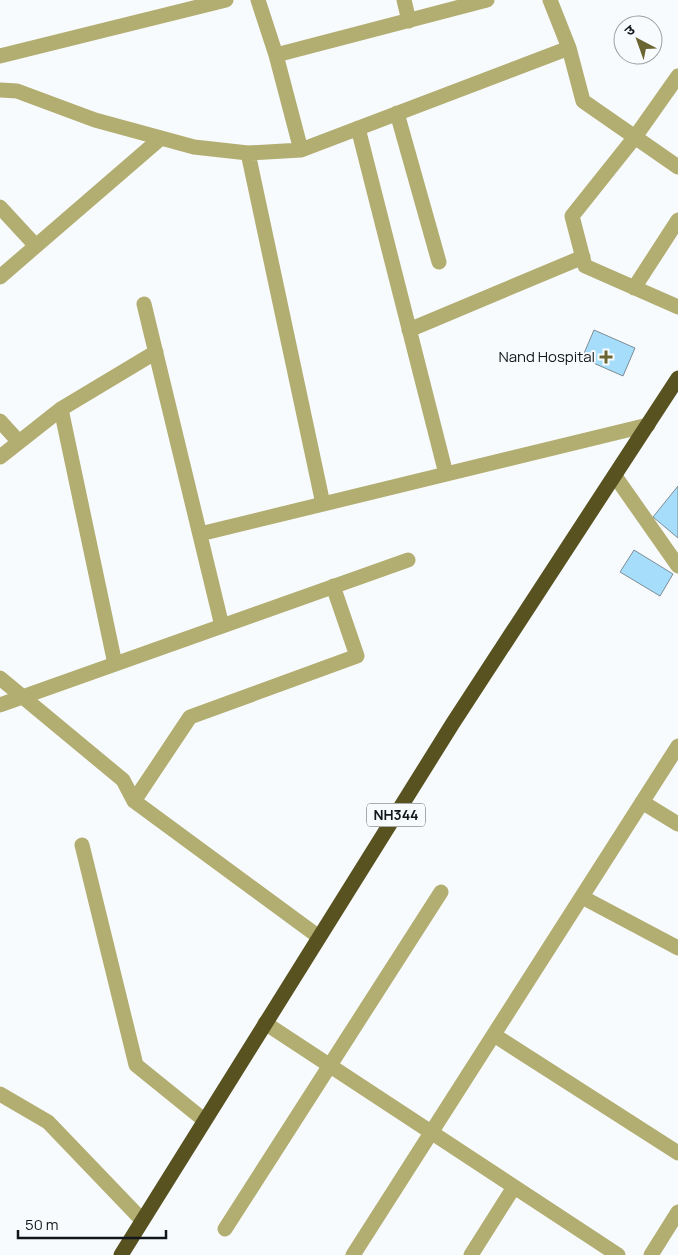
<svg xmlns="http://www.w3.org/2000/svg" width="678" height="1255" font-family="Manrope,'Noto Sans Devanagari',sans-serif">
<style>
.building{fill:#a5ddfb;stroke:#7e8d95}
.lines{fill:none;stroke-linecap:round;stroke-linejoin:round}
.minor{stroke:#b2ad71;stroke-width:15}
.highway{stroke:#57521f;stroke-width:15}
.poi-dot{fill:#6b6532;stroke:#f8fbfd;stroke-width:2}
.labels{text-anchor:middle;stroke-width:4;stroke-linejoin:round;paint-order:stroke}
.shield{fill:#f8fbfd;stroke:#565b5e;stroke-width:1}
.shield-label{font-size:14px;font-weight:bold;fill:#11171a}
.poi-label{font-size:15px;fill:#11171a;stroke:#f8fbfd;text-anchor:end}
</style>
<rect width="100%" height="100%" fill="#f8fbfd"/>
<path class="building" d="M594 330 635 348 623 376 582 358Z
M678 486V538L653 517Z
M634 550 673 574 660 596 620 572Z"/>
<g class="lines">
<path class="minor" d="M258 0 276 55 301 150
M404 0 409 21
M550 0 569 48 583 101 678 167
M276 55 487 0
M0 56 226 0
M678 76 635 137 572 216 585 266 678 307
M0 90 17 91 95 120 194 147 248 153 301 150 569 48
M397 113 439 262
M358 128 446 474
M248 153 323 504
M0 207 36 246
M0 277 161 138
M634 288 678 220
M144 304 222 626
M409 330 583 257
M61 409 115 664
M0 421 19 442
M0 457 61 409 156 352
M615 476 678 566
M200 534 648 425
M0 678 123 780 134 801 319 937
M0 705 408 560
M134 801 190 717 357 656 333 586
M642 802 678 824
M82 845 136 1065 204 1120
M582 897 678 948
M265 1023 618 1255
M494 1035 678 1153
M0 1094 48 1122 142 1220
M225 1229 441 892
M353 1255 678 746
M471 1255 514 1187
M651 1255 678 1212"/>
<path class="highway" d="M121 1255 453 723 678 378"/>
</g>
<path class="poi-dot" d="M603.5 349.5h5v5h5v5h-5v5h-5v-5h-5v-5h5z"/>
<g class="labels">
<rect class="shield" x="367" y="803.5" width="58" height="23" rx="4"/>
<g class="shield-label">
<text x="396" y="820">NH344</text>
</g>
<g class="poi-label">
<text x="595" y="362">Nand Hospital</text>
</g>
</g>
<g transform="translate(638 40) rotate(319)"><circle r="24" fill="#f8fbfd" stroke="#9ca0a2"/>
<path d="M0-4L9 19L0 12L-9 19Z" fill="#6b6532"/>
<text y="-8" font-size="14" font-weight="bold" text-anchor="middle" fill="#11171a">उ</text>
</g>
<path d="M18 1230v8h148v-8" fill="none" stroke="#11171a" stroke-width="2.5"/>
<text x="25" y="1230" font-size="15" fill="#11171a" stroke="#f8fbfd" stroke-width="4" paint-order="stroke">50 m</text>
</svg>
